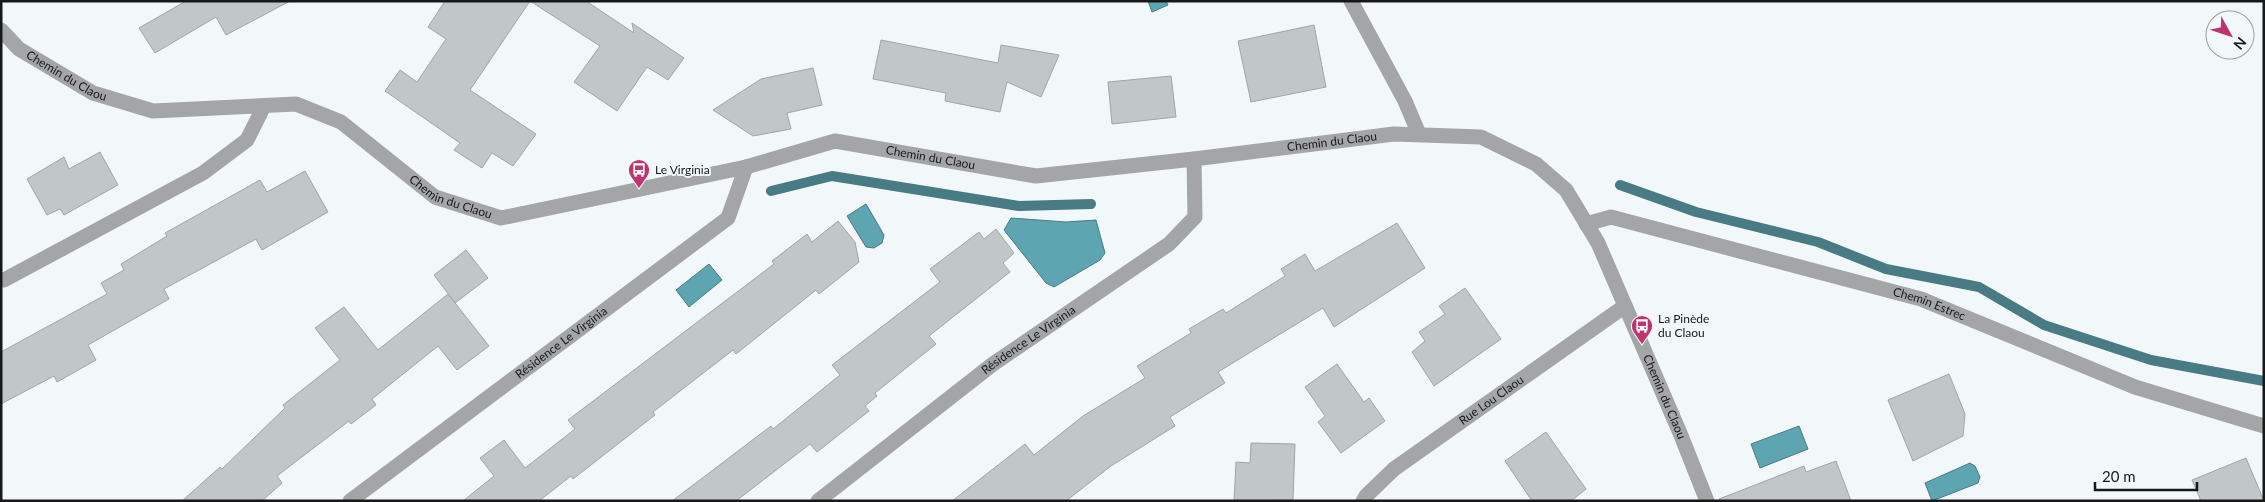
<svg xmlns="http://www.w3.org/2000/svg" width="2265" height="502" font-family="Lato,sans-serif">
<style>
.water{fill:#5da5b0;stroke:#487b83}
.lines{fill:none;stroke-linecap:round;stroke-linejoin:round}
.stream{stroke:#487b83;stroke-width:10}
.building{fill:#c1c6c7;stroke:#a0a5a6}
.street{stroke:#a3a5a6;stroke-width:15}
.labels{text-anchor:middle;stroke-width:4;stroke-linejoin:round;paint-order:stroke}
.street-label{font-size:12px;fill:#171919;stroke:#f2f8f9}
.poi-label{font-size:12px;fill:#171919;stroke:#f2f8f9;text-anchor:start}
</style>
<rect width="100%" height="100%" fill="#f2f8f9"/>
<path class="water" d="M1148 1H1166L1168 5 1152 12Z
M866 204 884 235 882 243 874 248 866 247 847 216Z
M1011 218 1066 222 1096 220 1105 253 1100 260 1054 287 1046 283 1004 230Z
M709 264 722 280 689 307 676 290Z
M1799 426 1808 449 1760 468 1751 444Z
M1970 463 1975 466 1980 477 1978 483 1932 501 1925 483Z"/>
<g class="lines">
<path class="stream" d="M1620 185 1696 212 1818 242 1886 269 1979 287 2044 325 2151 360 2264 381
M771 191 832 176 1019 206 1091 204"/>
</g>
<path class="building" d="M186 1H290L226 35 216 17 155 53 139 28Z
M445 1H586L634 33 632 23 684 58 668 80 647 67 617 111 574 82 600 46 530 1 470 90 536 134 513 166 492 153 482 168 454 150 460 143 385 91 400 70 417 82 446 39 428 27Z
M1314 25 1326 87 1251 102 1238 41Z
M881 40 998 63 1001 45 1059 55 1041 97 1007 82 1000 112 945 101 946 93 873 79Z
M813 68 822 105 787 113 791 129 753 136 713 110 761 79Z
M1171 76 1176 117 1112 124 1108 82Z
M100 152 118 185 64 215 60 209 47 215 27 179 64 157 69 169Z
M305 171 328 212 262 250 256 239 164 289 169 299 88 345 96 360 57 382 54 376 1 404V352L107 294 101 283 124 270 121 264 167 236 165 233 260 180 267 192Z
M838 221 855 242 859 262 819 294 816 290 736 354 733 350 653 412 655 415 573 479 571 476 539 501H463L494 476 480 458 504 440 525 468 575 429 568 420 774 264 772 261 807 234 812 242Z
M1397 223 1425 268 1334 327 1323 308 1218 372 1225 383 1170 417 1175 426 1111 466 1066 501H952L1025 444 1034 455 1083 416 1145 378 1137 366 1191 333 1189 329 1223 309 1226 313 1285 276 1281 269 1305 254 1315 271Z
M996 229 1014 253 1003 263 1010 272 929 336 936 344 875 393 877 396 865 406 869 411 817 452 810 444 736 501H672L771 426 773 429 840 375 832 365 940 282 930 269 979 232 984 239Z
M466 250 488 278 455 303 434 275Z
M1465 288 1501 339 1434 386 1412 352 1425 341 1419 332 1445 314 1439 306Z
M448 294 489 346 457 370 438 346 372 399 376 405 351 424 349 421 277 476 282 483 262 501H182L220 467 222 469 285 408 283 405 340 360 315 328 344 307 378 350Z
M1337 364 1364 402 1369 398 1385 421 1341 453 1318 422 1325 416 1305 387Z
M1949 374 1965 414 1963 436 1913 461 1888 400Z
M1546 432 1586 489 1571 501H1532L1505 461Z
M1251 443 1295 444 1293 500 1234 501 1236 462 1250 463Z
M2246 458 2264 501H2201L2192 480Z
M1836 461 1851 501H1719V499L1804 466 1806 472Z"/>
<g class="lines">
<g class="street">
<path d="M1351 1 1405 101 1419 134"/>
<path id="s1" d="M1 30 19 49 93 93 153 111 296 104 341 122 435 197 501 218 746 167 835 141 1036 176 1194 159 1394 134 1481 137 1536 164 1566 190 1598 243 1680 433 1707 501"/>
<path id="s2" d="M1586 224 1611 217 1921 299 2135 387 2264 426"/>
<path d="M4 280 203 173 247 140 264 106"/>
<path id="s3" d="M350 501 728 218 746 167"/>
<path id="s4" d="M818 501 993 364 1169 244 1195 217 1194 159"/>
<path id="s5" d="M1363 501 1366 496 1394 469 1625 306"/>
</g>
</g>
<defs>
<g id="bus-pin" transform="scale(1.125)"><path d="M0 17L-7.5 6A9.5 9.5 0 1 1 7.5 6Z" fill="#bd3470" stroke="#f2f8f9"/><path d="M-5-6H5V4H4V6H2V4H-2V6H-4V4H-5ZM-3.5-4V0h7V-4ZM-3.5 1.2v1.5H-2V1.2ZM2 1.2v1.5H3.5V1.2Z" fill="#fff"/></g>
</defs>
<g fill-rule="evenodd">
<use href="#bus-pin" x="639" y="170"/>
<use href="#bus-pin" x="1642" y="326"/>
</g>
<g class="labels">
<g class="street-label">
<text dy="4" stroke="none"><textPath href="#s1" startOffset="81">Chemin du Claou</textPath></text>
<text dy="4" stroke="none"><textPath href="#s1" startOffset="1401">Chemin du Claou</textPath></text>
<text dy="4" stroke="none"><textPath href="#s1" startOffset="996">Chemin du Claou</textPath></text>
<text dy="4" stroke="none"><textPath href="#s1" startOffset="501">Chemin du Claou</textPath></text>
<text dy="4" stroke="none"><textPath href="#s2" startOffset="356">Chemin Estrec</textPath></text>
<text dy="4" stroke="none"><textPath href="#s4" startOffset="265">Résidence Le Virginia</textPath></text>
<text dy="4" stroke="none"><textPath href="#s3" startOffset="264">Résidence Le Virginia</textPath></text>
<text dy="4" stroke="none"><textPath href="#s1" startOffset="1881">Chemin du Claou</textPath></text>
<text dy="4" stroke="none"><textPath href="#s5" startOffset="164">Rue Lou Claou</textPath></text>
</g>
<g class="poi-label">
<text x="655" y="174">Le Virginia</text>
<text x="1658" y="323">La Pinède<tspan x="1658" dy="14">du Claou</tspan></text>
</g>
</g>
<rect width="2265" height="502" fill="none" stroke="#171919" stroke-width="5"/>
<g transform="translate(2230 35) rotate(130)"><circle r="24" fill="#f2f8f9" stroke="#9a9f9f"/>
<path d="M0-4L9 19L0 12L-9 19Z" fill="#bd3470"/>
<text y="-8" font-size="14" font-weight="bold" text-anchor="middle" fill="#171919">N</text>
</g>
<path d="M2095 482v8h102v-8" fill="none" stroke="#171919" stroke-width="2.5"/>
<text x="2102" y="482" font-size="15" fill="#171919" stroke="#f2f8f9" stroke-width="4" paint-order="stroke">20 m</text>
</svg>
